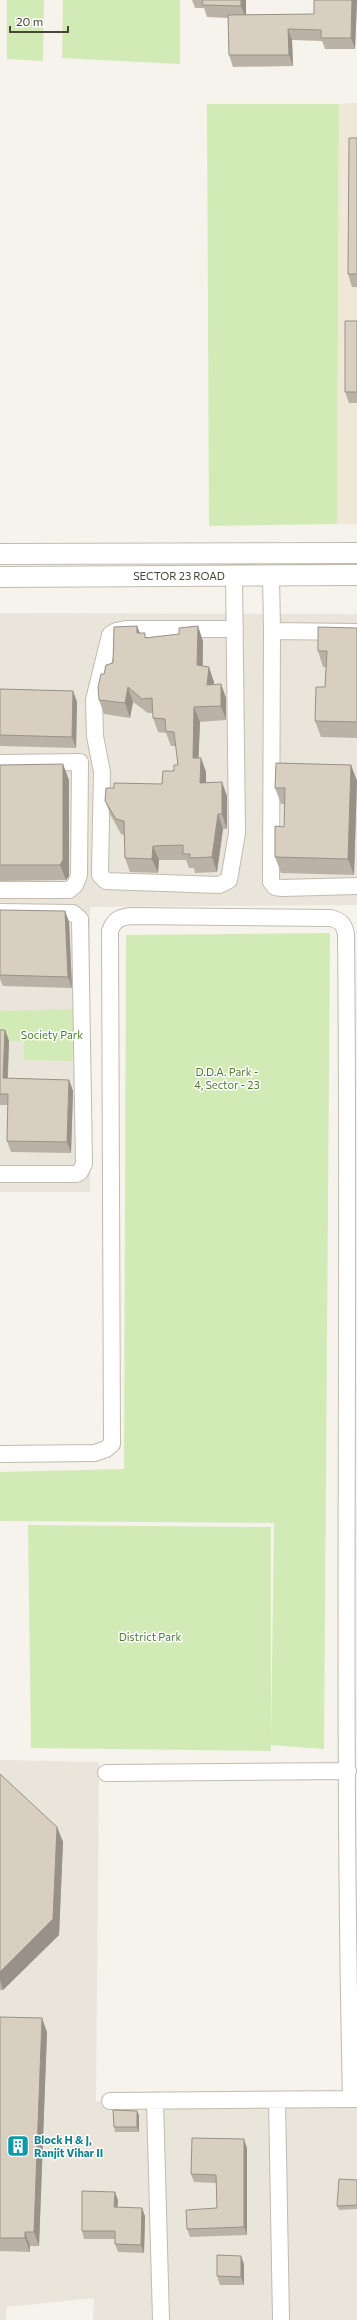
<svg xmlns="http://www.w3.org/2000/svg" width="357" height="2320" font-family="Commissioner,sans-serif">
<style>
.residential{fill:#eae5da}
.education{fill:#efe8d6}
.green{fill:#d2eab5}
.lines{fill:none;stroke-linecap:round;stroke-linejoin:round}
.minor-casing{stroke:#c2bbae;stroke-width:18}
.tertiary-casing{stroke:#c2bbae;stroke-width:22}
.minor{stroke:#fff;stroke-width:16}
.tertiary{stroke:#fff;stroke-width:20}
.wall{fill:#bab2a6}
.shaded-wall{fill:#979187}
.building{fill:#d8cfc1;stroke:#979187}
.labels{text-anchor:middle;stroke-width:3;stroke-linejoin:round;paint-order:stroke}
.street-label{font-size:11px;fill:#4b4439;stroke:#fff}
.park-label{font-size:11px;fill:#4a7f2a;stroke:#fff}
.culture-label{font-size:11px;font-weight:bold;fill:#0d838f;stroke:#fff;text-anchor:start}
</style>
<rect width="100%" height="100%" fill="#f6f3ec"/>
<path class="residential" d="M0 613 357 614V905L90 907V1192H0Z
M0 1760 99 1762 96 2101 357 2104V2320H93L94 2298 7 2307 6 2320H0Z"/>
<path class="education" d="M357 103V524H337L339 104Z"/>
<path class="green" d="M7 0H44L43 61 7 59Z
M63 0H180V64L62 58Z
M207 104H339L337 524 209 526Z
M330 933 324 1749 271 1745 274 1523 0 1521V1472L124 1469 126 935Z
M79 1009 78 1061 24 1060V1041H0V1011Z
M28 1525 271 1527V1751L31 1748Z"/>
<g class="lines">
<g class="minor-casing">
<path id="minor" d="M234 576 237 833 229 880 219 885 106 881 100 875V870L102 772 95 736 94 700 110 635 116 631 126 629H235
M271 576 272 631 271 882 275 887 282 888 357 886
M272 631 357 632
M0 763 80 762 79 875 75 885 69 890H0
M0 912 73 913 80 919 84 1164 80 1172 76 1174H0
M0 1454 95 1453 106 1449 112 1444 110 931C114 920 118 918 130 916L331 918C341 921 344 924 346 934 350 1322 342 1710 351 2099
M106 1773 348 1771
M277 2100 281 2320
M110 2101 357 2099
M155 2101 161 2320"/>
</g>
<g class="tertiary-casing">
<path id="tertiary" d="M0 554 357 553
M0 577 357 575"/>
</g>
<use href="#minor" class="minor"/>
<use href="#tertiary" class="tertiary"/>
</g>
<path class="wall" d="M192 0H246V15L314 14V0H357L355 49H325L322 41 292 40 293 66 233 67 229 55 228 18 207 17 204 8H195Z
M357 138V287H352L348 274Z
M357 321V403H349L345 392Z
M137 626 140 633 147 638 203 641V666L214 682V684H221L226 698V720L200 722 198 758H201L206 772V782L227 796V829H223L217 872 195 873 194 868H189L186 860H159L158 873 130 872 125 858 124 835 121 834 111 816 105 801 114 788 162 784 178 765 176 746H171L166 733 158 732 153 718V713H148L133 702 130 718 104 714 99 700 113 663Z
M357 628V738L321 737 315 721 325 687 326 667H323L318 651Z
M0 689 73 691 77 702 76 748 0 746Z
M0 765 69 780V876L66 880 0 881Z
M351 765 357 781 354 875 281 873 275 857 284 827 285 804H281L275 788Z
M65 911 69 922 72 988 3 986 0 979V975Z
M0 1030H5L9 1041 8 1078 69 1080 73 1091 71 1153 11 1152 7 1141 8 1105H0Z
M0 1774 57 1827 63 1842 59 1935 3 1990H0Z
M0 2017 47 2032 39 2246H30V2252L0 2251Z
M139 2115V2132H115L114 2127Z
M247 2148V2235L190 2237 187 2229 217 2208 216 2183 194 2182 191 2174Z
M357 2180V2209L339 2210 337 2206Z
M118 2200 117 2207 145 2216 144 2253 118 2252 115 2244V2239H84L82 2231Z
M244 2264V2285H220L217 2276Z"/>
<path class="shaded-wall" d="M241 0H246V18L241 6Z
M352 0H357L355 49 351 38Z
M288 29 292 40 293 66 289 55Z
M137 626 142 640 137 633Z
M198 626 203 641 202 680 197 665Z
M209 667 214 682 212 699 207 685Z
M221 684 226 698V720L221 706Z
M128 687 133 702 130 718 125 703Z
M73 691 77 702 76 748 72 737Z
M194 707 200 722 198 773 193 758Z
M201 758 206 772V797L200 783Z
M63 764 69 780V876L66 880 60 865Z
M351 765 357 781 354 875 348 859Z
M222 782 227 796V829L222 814Z
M218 814 223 829 217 872 212 857Z
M153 846 159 860 158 873 152 859Z
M65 911 69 922 72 988 68 977Z
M5 1030 9 1041 7 1089 3 1078Z
M69 1080 73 1091 71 1153 67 1142Z
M57 1827 63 1842 59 1935 3 1990 0 1980V1972Z
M42 2018 47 2032 39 2246 34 2232Z
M137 2111 139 2115V2132L137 2127Z
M244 2139 247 2148V2235L244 2227Z
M115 2192 118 2200 117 2215 114 2207Z
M142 2208 145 2216 144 2253 141 2245Z
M25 2232 30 2246V2252L25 2238Z
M241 2256 244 2264V2285L241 2277Z"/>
<path class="building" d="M203 0H241V6L202 5Z
M314 0H352L351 38H321V30L288 29 289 55H229L228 15 314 14Z
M349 138H357V274H348Z
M345 321H357V392H345Z
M137 626V633H145V638L179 634V628L198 626 197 665 209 667 207 685 221 684V706L194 707 193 758H201L200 783 222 782V814H218L212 857 190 858V854H183V845L153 846 152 859 125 858 124 821 116 819 105 801 106 788H114V783L162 784 163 771H174V765H178L174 732 166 731 165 719 153 718 152 698 142 699 128 687 125 703 99 700 98 687 101 674H104L106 665 113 663 114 627Z
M318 627 357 628V722L315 721 316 687H325L327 651H318Z
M0 689 73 691 72 737 0 735Z
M276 763 351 765 348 859 275 857V826L284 827 285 788H275Z
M63 764V860L60 865H0V765Z
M0 910 65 911 68 977 0 975Z
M0 1030H5L3 1078 69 1080 67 1142 7 1141 8 1094H0Z
M0 1774 57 1827 53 1919 0 1972Z
M0 2017 42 2018 34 2232H25V2238H0Z
M113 2110 137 2111V2127H114Z
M192 2138 244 2139V2227L187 2229 186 2210 217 2208 216 2175 191 2174Z
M339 2179 357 2180V2205L337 2206Z
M82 2191 115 2192 114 2207 142 2208 141 2245 115 2244V2231H82Z
M217 2255 241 2256V2277L217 2276Z"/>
<defs>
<g id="building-square" transform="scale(1.15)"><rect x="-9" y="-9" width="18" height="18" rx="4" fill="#0f9aa8" stroke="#fff"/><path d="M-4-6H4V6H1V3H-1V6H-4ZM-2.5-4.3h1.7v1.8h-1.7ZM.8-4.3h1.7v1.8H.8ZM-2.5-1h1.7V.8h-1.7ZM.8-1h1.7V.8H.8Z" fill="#fff"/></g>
</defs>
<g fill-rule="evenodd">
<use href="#building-square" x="18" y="2146"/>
</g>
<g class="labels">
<g class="street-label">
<text x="179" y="580">SECTOR 23 ROAD</text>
</g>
<g class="park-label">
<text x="52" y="1039">Society Park</text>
<text x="227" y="1076">D.D.A. Park -<tspan x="227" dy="13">4, Sector - 23</tspan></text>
<text x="150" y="1641">District Park</text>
</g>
<g class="culture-label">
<text x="34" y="2144">Block H &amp; J,<tspan x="34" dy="13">Ranjit Vihar II</tspan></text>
</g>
</g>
<path d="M10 26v6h58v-6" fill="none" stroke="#4b4439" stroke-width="2"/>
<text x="16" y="26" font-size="12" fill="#4b4439" stroke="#ffffff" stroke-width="3" paint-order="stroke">20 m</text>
</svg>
